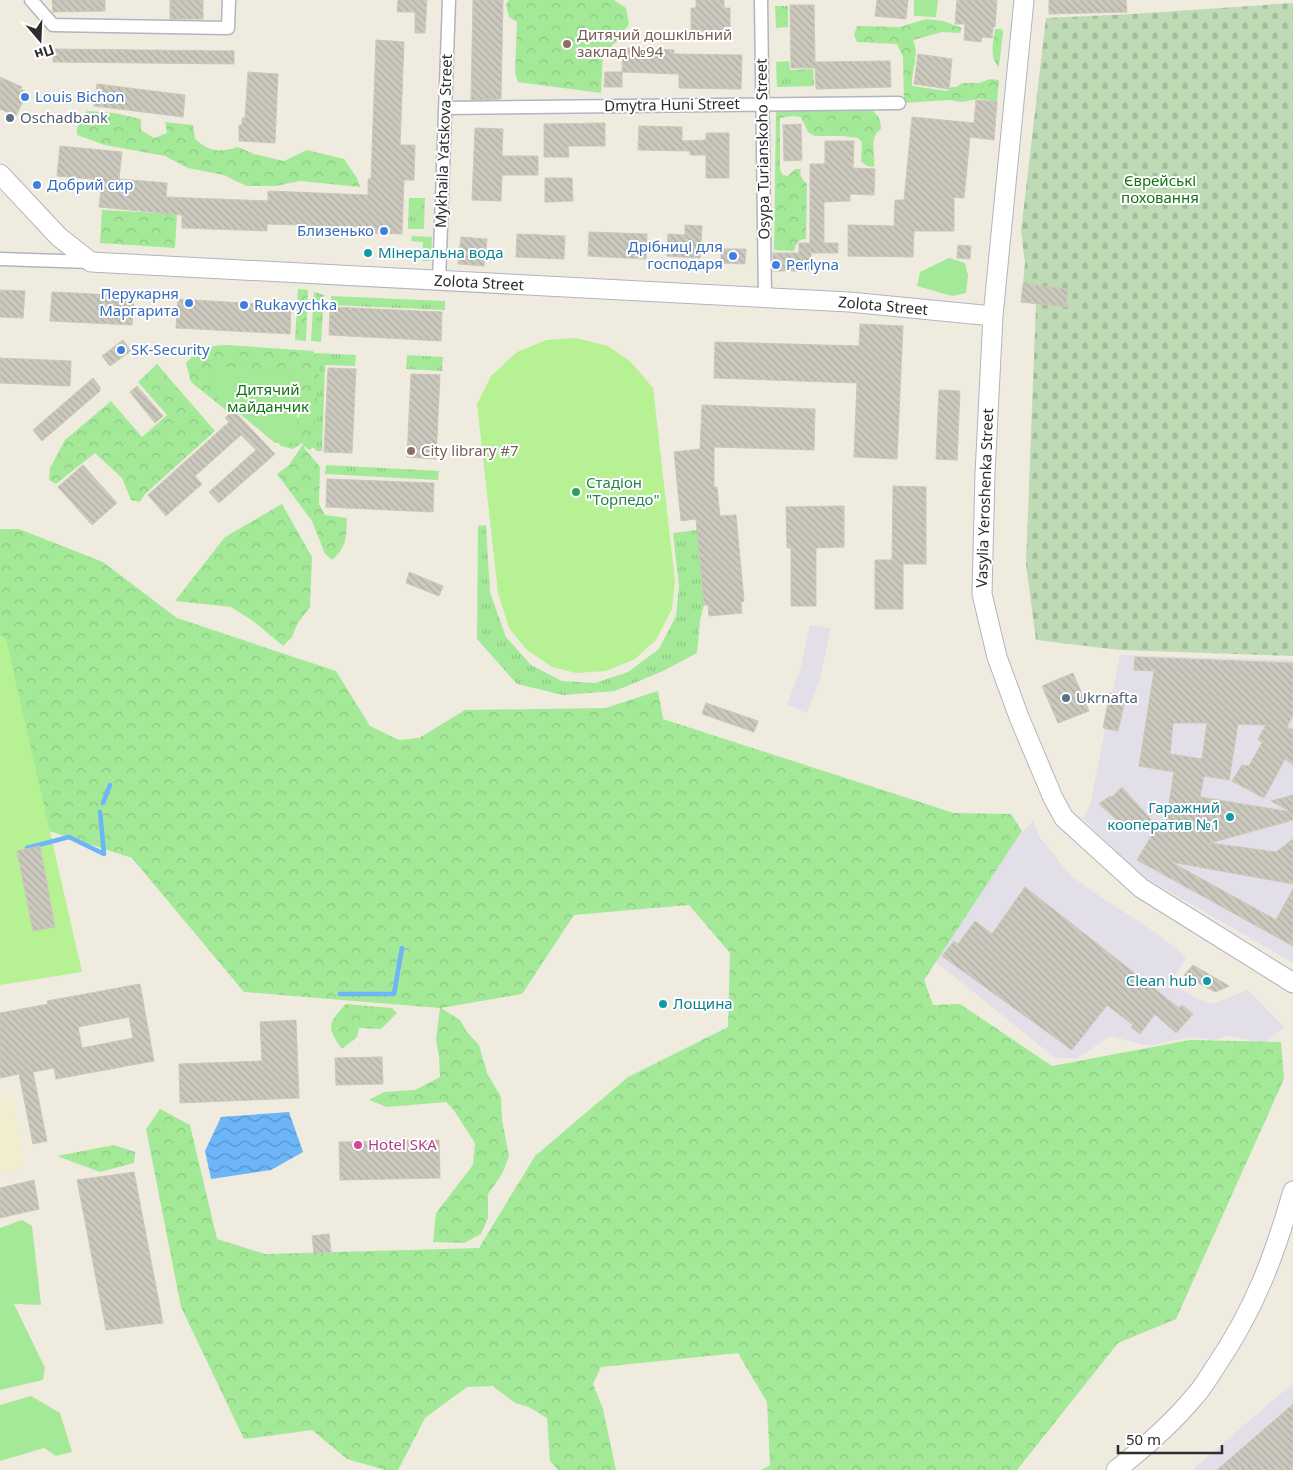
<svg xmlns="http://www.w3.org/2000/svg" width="1293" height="1470" font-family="'Noto Sans',sans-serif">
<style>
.industrial{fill:#e3dfe8}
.education{fill:#f2edce}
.grass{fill:url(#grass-tufts)}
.forest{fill:url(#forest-crowns)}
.cemetery{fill:url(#cemetery-stones)}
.park{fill:#a3e998}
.pitch{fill:#b6f193}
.water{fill:url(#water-waves)}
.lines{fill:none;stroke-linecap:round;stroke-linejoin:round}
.stream{stroke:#6bb5f8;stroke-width:4.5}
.building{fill:url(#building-back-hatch);stroke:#cbc8b8;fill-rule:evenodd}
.street-casing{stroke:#b3b3c1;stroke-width:15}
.secondary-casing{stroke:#b3b3c1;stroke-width:21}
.street{stroke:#fff;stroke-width:12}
.secondary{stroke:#fff;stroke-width:19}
.education-dot{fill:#8d6e63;stroke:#fff;stroke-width:2}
.shop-dot{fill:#3f7fe0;stroke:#fff;stroke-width:2}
.service-dot{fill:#5c6f8a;stroke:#fff;stroke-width:2}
.culture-dot{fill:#0f9aa8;stroke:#fff;stroke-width:2}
.leisure-dot{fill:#2e9e5b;stroke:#fff;stroke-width:2}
.hotel-dot{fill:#d1479c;stroke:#fff;stroke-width:2}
.labels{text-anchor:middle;stroke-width:4;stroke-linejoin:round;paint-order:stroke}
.education-label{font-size:15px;fill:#785e54;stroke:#fff;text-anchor:start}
.shop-label{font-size:15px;fill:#366cbe;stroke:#fff;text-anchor:start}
.street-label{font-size:15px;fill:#2d2d2d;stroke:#fff}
.service-label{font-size:15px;fill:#4e5e75;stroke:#fff;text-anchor:start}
.park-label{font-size:15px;fill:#157215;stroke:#fff}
.culture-label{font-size:15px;fill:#0d838f;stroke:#fff;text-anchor:start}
.leisure-label{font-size:15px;fill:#27864d;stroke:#fff;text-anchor:start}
.hotel-label{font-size:15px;fill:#b23c85;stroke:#fff;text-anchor:start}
</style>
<defs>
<pattern id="grass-tufts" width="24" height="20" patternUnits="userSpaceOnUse" patternTransform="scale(1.25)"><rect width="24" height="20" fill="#a3e998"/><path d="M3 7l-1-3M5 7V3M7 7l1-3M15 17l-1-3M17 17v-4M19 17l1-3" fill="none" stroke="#8dc883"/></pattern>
<pattern id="forest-crowns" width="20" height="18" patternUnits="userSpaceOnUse" patternTransform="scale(1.25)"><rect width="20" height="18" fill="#a3e998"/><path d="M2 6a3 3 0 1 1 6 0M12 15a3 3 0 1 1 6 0" fill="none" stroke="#8dc883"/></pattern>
<pattern id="cemetery-stones" width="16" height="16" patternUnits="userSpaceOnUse" patternTransform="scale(1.25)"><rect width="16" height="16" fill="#bfdbb5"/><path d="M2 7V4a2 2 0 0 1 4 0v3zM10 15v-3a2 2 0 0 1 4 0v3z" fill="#a4bc9c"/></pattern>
<pattern id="water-waves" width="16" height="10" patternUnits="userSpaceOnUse" patternTransform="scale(1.25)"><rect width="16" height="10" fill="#6bb5f8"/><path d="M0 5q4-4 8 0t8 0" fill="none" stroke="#5894c9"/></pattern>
<pattern id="building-back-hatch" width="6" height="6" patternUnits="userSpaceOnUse" patternTransform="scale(1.25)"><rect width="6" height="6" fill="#cbc8be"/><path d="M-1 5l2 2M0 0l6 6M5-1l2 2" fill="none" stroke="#afaca4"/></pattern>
</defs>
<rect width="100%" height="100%" fill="#efecdf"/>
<path class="industrial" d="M810 625 831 628 820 679 807 713 787 705 800 670Z
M1120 655 1293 660V963L1139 874 1083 819 1090 805Z
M1033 820 1039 836 1070 875 1089 889 1156 933 1178 950 1186 958 1175 976 1173 985 1201 1000 1212 1004 1248 990 1284 1027 1264 1043 1229 1036 1215 1040 1190 1037 1149 1046 1110 1036 1078 1058H1055L935 961 987 863 1025 830Z
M1293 1383V1470H1192Z"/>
<path class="education" d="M12 1096 25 1168 0 1173V1098Z"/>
<path class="grass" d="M775 6H788V27L776 28Z
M789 61 790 70 813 69 814 86 777 87 776 62Z
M409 198H425L424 229H408Z
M412 236 432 237 431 261H422L423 242 411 241Z
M314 292 324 295 321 342 311 341Z
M331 296 445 301V310L331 305Z
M317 353 356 355 355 366 325 365 322 451H317L312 446V355Z
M407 355 443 357 442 371 406 369Z
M326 465 439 471 438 480 325 474Z
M486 525 490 592 506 637 531 665 562 681 595 683 628 672 659 649 676 616 679 586 673 533 697 530 704 605 700 621 697 653 663 671 615 691 563 695 517 684 477 639 478 526Z"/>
<path class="forest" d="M509 0H614L626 8 629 24 620 38 603 54 601 93 518 82 515 73 517 22 509 17 506 5Z
M926 19 943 21 962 28 960 33 942 32 913 40C920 53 911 72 912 86L947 91 951 87H956L962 83H979L990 79 999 80 997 102 979 99 961 102 949 100 904 103 903 57 897 44 857 42 854 35 857 26 900 27Z
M995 29H1002L1003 32 999 67C989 57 993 42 995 29Z
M869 108C878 115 881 118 881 129 868 138 876 153 874 167L867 166 861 161 862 142 858 138 842 136H815L808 132 801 117 792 116 780 118V170L783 175 788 176 795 169H801C799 175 802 179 807 184L806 239C798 239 796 243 794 251L774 250 776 111Z
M87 111 114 113 141 119V130L154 138 167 133 165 122 193 125 195 139C210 152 219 153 238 147L254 154 284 161 307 150 344 159 357 178 360 187 300 181 275 186H246L224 175 188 168 165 156 105 145 77 135V128Z
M102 210 177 214 175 248 100 243Z
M298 289 308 290 306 341 295 340Z
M226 345 313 351 321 363 318 380 314 447 309 450 303 445 305 449 320 467 319 504 325 515 347 518C346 538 347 547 332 560L325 554 312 521 277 474 289 465 303 444 302 443 293 449 281 446 275 439 295 419 299 417 300 405 295 399 233 405 227 411 191 382 186 363 202 347Z
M157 364 215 431 145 494 140 502 131 500 122 478 95 453 56 484 49 480 50 468 65 440 111 401 142 437 167 415 138 382Z
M282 504 312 557 310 607 297 624 292 637 283 646 253 621 231 607 175 601 225 537Z
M0 529H19L103 562 177 618 336 671 370 726 399 740 419 738 465 710 605 708 658 691 663 719 954 813 1011 814 1022 831 924 980 933 1005 960 1004 1052 1066 1190 1040 1281 1042 1284 1079 1176 1319 1118 1343 1017 1470H761L770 1465 767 1402 738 1353 601 1367 593 1384 603 1409 616 1470H558L550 1461 547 1418 529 1407 515 1403 493 1386 467 1387 425 1418 398 1470H385L347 1459 312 1430 244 1439 181 1307 146 1129 160 1109 190 1125 217 1239 265 1254 479 1248 535 1156 628 1077 728 1027 730 953 689 905 574 915 522 994 441 1008 460 1020 467 1032 479 1045 487 1073 501 1097 502 1120 509 1156 502 1174 488 1194V1218L481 1234 464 1243 433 1242 436 1213 473 1165 475 1143 453 1109 446 1102 387 1107 369 1100 384 1092 415 1090 440 1077 439 1056 436 1040 440 1008 244 992 132 858 0 815Z
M346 1004 392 1008 397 1013 381 1029 359 1028 357 1037 342 1049C326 1027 328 1023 346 1004Z
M114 1145 135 1152 134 1163 100 1172 57 1156Z"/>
<path class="cemetery" d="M1293 3V656L1120 650 1036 640 1026 564 1036 304 1066 307 1023 284 1025 263 1021 231 1046 18 1132 14Z"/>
<path class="park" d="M914 0H938L936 17 914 16Z
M949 258 965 263 968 276 966 293 952 296 917 286 920 272Z
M211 366 299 371 296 443H275L234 409 214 396Z
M22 1220 32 1226 41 1305 14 1304 45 1368 43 1380 0 1390V1228Z
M31 1396 60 1413 72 1452 56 1456 44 1448 0 1461V1405Z"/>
<path class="pitch" d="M576 338 608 346 631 362 653 388 675 581 672 609 656 640 635 659 606 671 576 673 552 667 526 649 509 628 498 593 477 404 491 376 517 352 546 340Z
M0 634 6 639 82 972 0 985Z"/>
<path class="water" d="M289 1112 303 1152 271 1170 211 1179 205 1151 221 1117Z"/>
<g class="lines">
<path class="stream" d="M103 803 110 785
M27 848 69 837 104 854 100 812
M340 994H394L402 948"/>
</g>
<path class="building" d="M52 0H105V11L53 12Z
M170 0H203V19H170Z
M398 0H427L425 33H415V12H397Z
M473 0H503L501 99 471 100Z
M696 0H724V8H730V31H691V8H696Z
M877 0H908L906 19 875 16Z
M957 0H997L995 27H993L992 38 982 37 981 42 964 40 965 24H955Z
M1049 0H1126L1127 12 1049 14Z
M790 5H814L815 62 890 61 891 87 816 89 815 68H791Z
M376 40 404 42 400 145H415L414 180H404L402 234 366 233 367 227 267 224V231L182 228V215L99 207 102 180 57 176 60 146 122 152 119 179 167 183 166 197 268 201V191L368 195V179H371Z
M623 48 674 50V54L742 55 741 89 679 88V74L622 72Z
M53 49 234 51V64L53 62Z
M918 54 952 59 949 89 914 84Z
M248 72 278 74 275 143 239 141V125H242V118H245Z
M605 72H622V87H604Z
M0 77 22 87 20 89 27 92 16 116 0 109Z
M97 84 185 95 183 117 94 106Z
M976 100 997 102 994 140 970 137 964 198 954 197V231H914L913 257 848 256V225L894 226 895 200H904L912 117 974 123Z
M605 123V146H568L569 157H544V124Z
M801 124 802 160 784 161 783 125Z
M639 126 682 127V141L706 140V133H729V178H706V155H690V151L638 150Z
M475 128 503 129 502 156H538V175H502L501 201 472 200Z
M825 141H854L853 168 875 169 874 195 850 194V201L824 202V243H838V253H811V271H773V253H799V243H810V164H825Z
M545 178H572L573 201 545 202Z
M685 225 702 226 700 258 667 256 668 234 685 235Z
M589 232 647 234 646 259 588 256Z
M517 234 565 236 564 259 516 257Z
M461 237 487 239 484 266 458 264Z
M958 245 971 246 970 259 957 258Z
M721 249H746L745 264 721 263Z
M1023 284 1068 289 1066 307 1021 302Z
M0 290 25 291 23 318 0 317Z
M52 292 134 296 132 325 50 321Z
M178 299 291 306 290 334 176 328Z
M330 307 442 312 441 341 329 335Z
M860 324 903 326 897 459 854 457 857 383 714 378 715 342 859 346Z
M123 340 131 351 110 366 102 356Z
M0 358 71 361 70 386 0 383Z
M328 368 356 369 352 453 324 452Z
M411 374 440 375 436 459 407 457Z
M93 378 100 387V391L42 441 33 430Z
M137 386 163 416 155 423 130 392Z
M939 390 960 391 957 460 936 459Z
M702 405 815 409 814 450 714 447V487H717L720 516 736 515 744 601 741 602 742 613 709 616 708 605H704L696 519 681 521 674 452 700 449Z
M233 410 275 454 219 503 209 492 256 450 241 435 195 476 202 484 166 516 148 495 229 422 225 418Z
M83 465 117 503 92 525 58 487Z
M327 479 434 483 433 512 326 507Z
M893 486 926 487V564H903V609H875V560H892Z
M844 506V547L816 548V606H791V548H787L786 507Z
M409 572 443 586 439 596 406 583Z
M1135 657 1293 663V715L1287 727 1293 730V765L1285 759 1264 798 1232 781 1242 765 1249 766 1262 743 1258 739 1266 725 1238 724 1229 780 1204 776 1200 797 1291 812 1271 801 1293 795V820L1210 843 1276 852 1293 839V884L1171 862 1276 920 1293 889V946L1137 860 1155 830 1138 823 1128 830 1099 804 1110 796 1112 797 1122 787 1164 834 1174 772 1139 766 1154 671 1134 670ZM1173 723H1207L1202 759 1170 754Z
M1073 673 1089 711 1058 723 1042 686Z
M1110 693 1126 696 1118 731 1103 728Z
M706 703 758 721 754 732 702 714Z
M40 846 55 927 33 931 17 851Z
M1025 887 1179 1008 1182 1005 1193 1014 1176 1033 1155 1014 1140 1034 1131 1027 1133 1025 1107 1005 1072 1050 942 956 954 941 958 944 975 921 992 934Z
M1193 965 1229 986 1215 992 1184 975Z
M140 984 154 1061 56 1079 54 1068 33 1072 47 1141 33 1144 19 1074 0 1078V1013L48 1004 47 1001ZM129 1017 133 1038 82 1048 78 1027Z
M296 1020 299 1098 180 1103 179 1064 262 1061 260 1022Z
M382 1057 383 1084 336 1085 335 1058Z
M439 1140 440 1178 340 1180 339 1142Z
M134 1172 163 1323 106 1330 77 1180Z
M34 1180 39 1209 0 1218V1188Z
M329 1234 331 1252 314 1254 312 1236Z
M1293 1404V1470H1217Z"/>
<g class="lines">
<g class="street-casing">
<path id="street" d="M31 0 53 25 228 28 229 0
M761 0 765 298
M445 108 899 103
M0 259 91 262
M439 281 449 0"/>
</g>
<g class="secondary-casing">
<path id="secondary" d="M1024 0 993 316 985 474 982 594 997 657 1019 717 1053 798 1064 818 1141 888 1293 983
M0 174 59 237 91 262 849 302 993 316
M1116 1470C1144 1448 1171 1425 1194 1397 1203 1388 1209 1376 1216 1366 1255 1308 1274 1257 1293 1191"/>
</g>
<use href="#street" class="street"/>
<use href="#secondary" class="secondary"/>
</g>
<g class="education-dot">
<circle cx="567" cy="44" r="5"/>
<circle cx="411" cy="451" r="5"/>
</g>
<g class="shop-dot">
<circle cx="25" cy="97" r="5"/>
<circle cx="37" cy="185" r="5"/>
<circle cx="384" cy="231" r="5"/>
<circle cx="733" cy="256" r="5"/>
<circle cx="776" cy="265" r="5"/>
<circle cx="189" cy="303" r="5"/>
<circle cx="244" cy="305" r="5"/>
<circle cx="121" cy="350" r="5"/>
</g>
<g class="service-dot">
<circle cx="10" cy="118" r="5"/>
<circle cx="1066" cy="698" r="5"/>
</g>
<g class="culture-dot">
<circle cx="368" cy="253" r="5"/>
<circle cx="1230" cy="817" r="5"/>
<circle cx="1207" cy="981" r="5"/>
<circle cx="663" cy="1004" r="5"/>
</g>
<circle class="leisure-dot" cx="576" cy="492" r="5"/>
<circle class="hotel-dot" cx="358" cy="1145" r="5"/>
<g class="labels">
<g class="education-label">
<text x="577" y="40">Дитячий дошкільний<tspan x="577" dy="17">заклад №94</tspan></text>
<text x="421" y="456">City library #7</text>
</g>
<g class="shop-label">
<text x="35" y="102">Louis Bichon</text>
<text x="47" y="190">Добрий сир</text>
<text x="374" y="236" text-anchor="end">Близенько</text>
<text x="723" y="252" text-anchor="end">Дрібниці для<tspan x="723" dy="17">господаря</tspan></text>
<text x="786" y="270">Perlyna</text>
<text x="179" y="299" text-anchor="end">Перукарня<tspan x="179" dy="17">Маргарита</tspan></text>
<text x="254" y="310">Rukavychka</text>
<text x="131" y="355">SK-Security</text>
</g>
<g class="street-label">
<text transform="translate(672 105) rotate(-1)" y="5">Dmytra Huni Street</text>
<text transform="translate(444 141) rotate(-88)" y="5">Mykhaila Yatskova Street</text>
<text transform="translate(763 149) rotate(-91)" y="5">Osypa Turianskoho Street</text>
<text transform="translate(479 283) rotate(3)" y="5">Zolota Street</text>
<text transform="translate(883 306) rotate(5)" y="5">Zolota Street</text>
<text transform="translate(985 498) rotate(-88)" y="5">Vasylia Yeroshenka Street</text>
</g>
<g class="service-label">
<text x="20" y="123">Oschadbank</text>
<text x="1076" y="703">Ukrnafta</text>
</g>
<g class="park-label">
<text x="1160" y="186">Єврейські<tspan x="1160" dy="17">поховання</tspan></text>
<text x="268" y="395">Дитячий<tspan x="268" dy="17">майданчик</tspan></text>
</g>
<g class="culture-label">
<text x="378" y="258">Мінеральна вода</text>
<text x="1220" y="813" text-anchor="end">Гаражний<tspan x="1220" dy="17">кооператив №1</tspan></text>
<text x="1197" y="986" text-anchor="end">Clean hub</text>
<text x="673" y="1009">Лощина</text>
</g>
<g class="leisure-label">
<text x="586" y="488">Стадіон<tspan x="586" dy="17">"Торпедо"</tspan></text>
</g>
<g class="hotel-label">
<text x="368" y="1150">Hotel SKA</text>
</g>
</g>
<g transform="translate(40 40) rotate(161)" stroke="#ffffff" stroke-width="4" paint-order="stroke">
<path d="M0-4L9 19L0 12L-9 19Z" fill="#2d2d2d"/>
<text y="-8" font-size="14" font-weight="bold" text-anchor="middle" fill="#2d2d2d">Пн</text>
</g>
<path d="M1118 1445v8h104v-8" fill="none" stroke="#2d2d2d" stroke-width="2.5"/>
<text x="1126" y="1445" font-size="15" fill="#2d2d2d" stroke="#ffffff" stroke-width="4" paint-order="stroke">50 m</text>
</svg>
